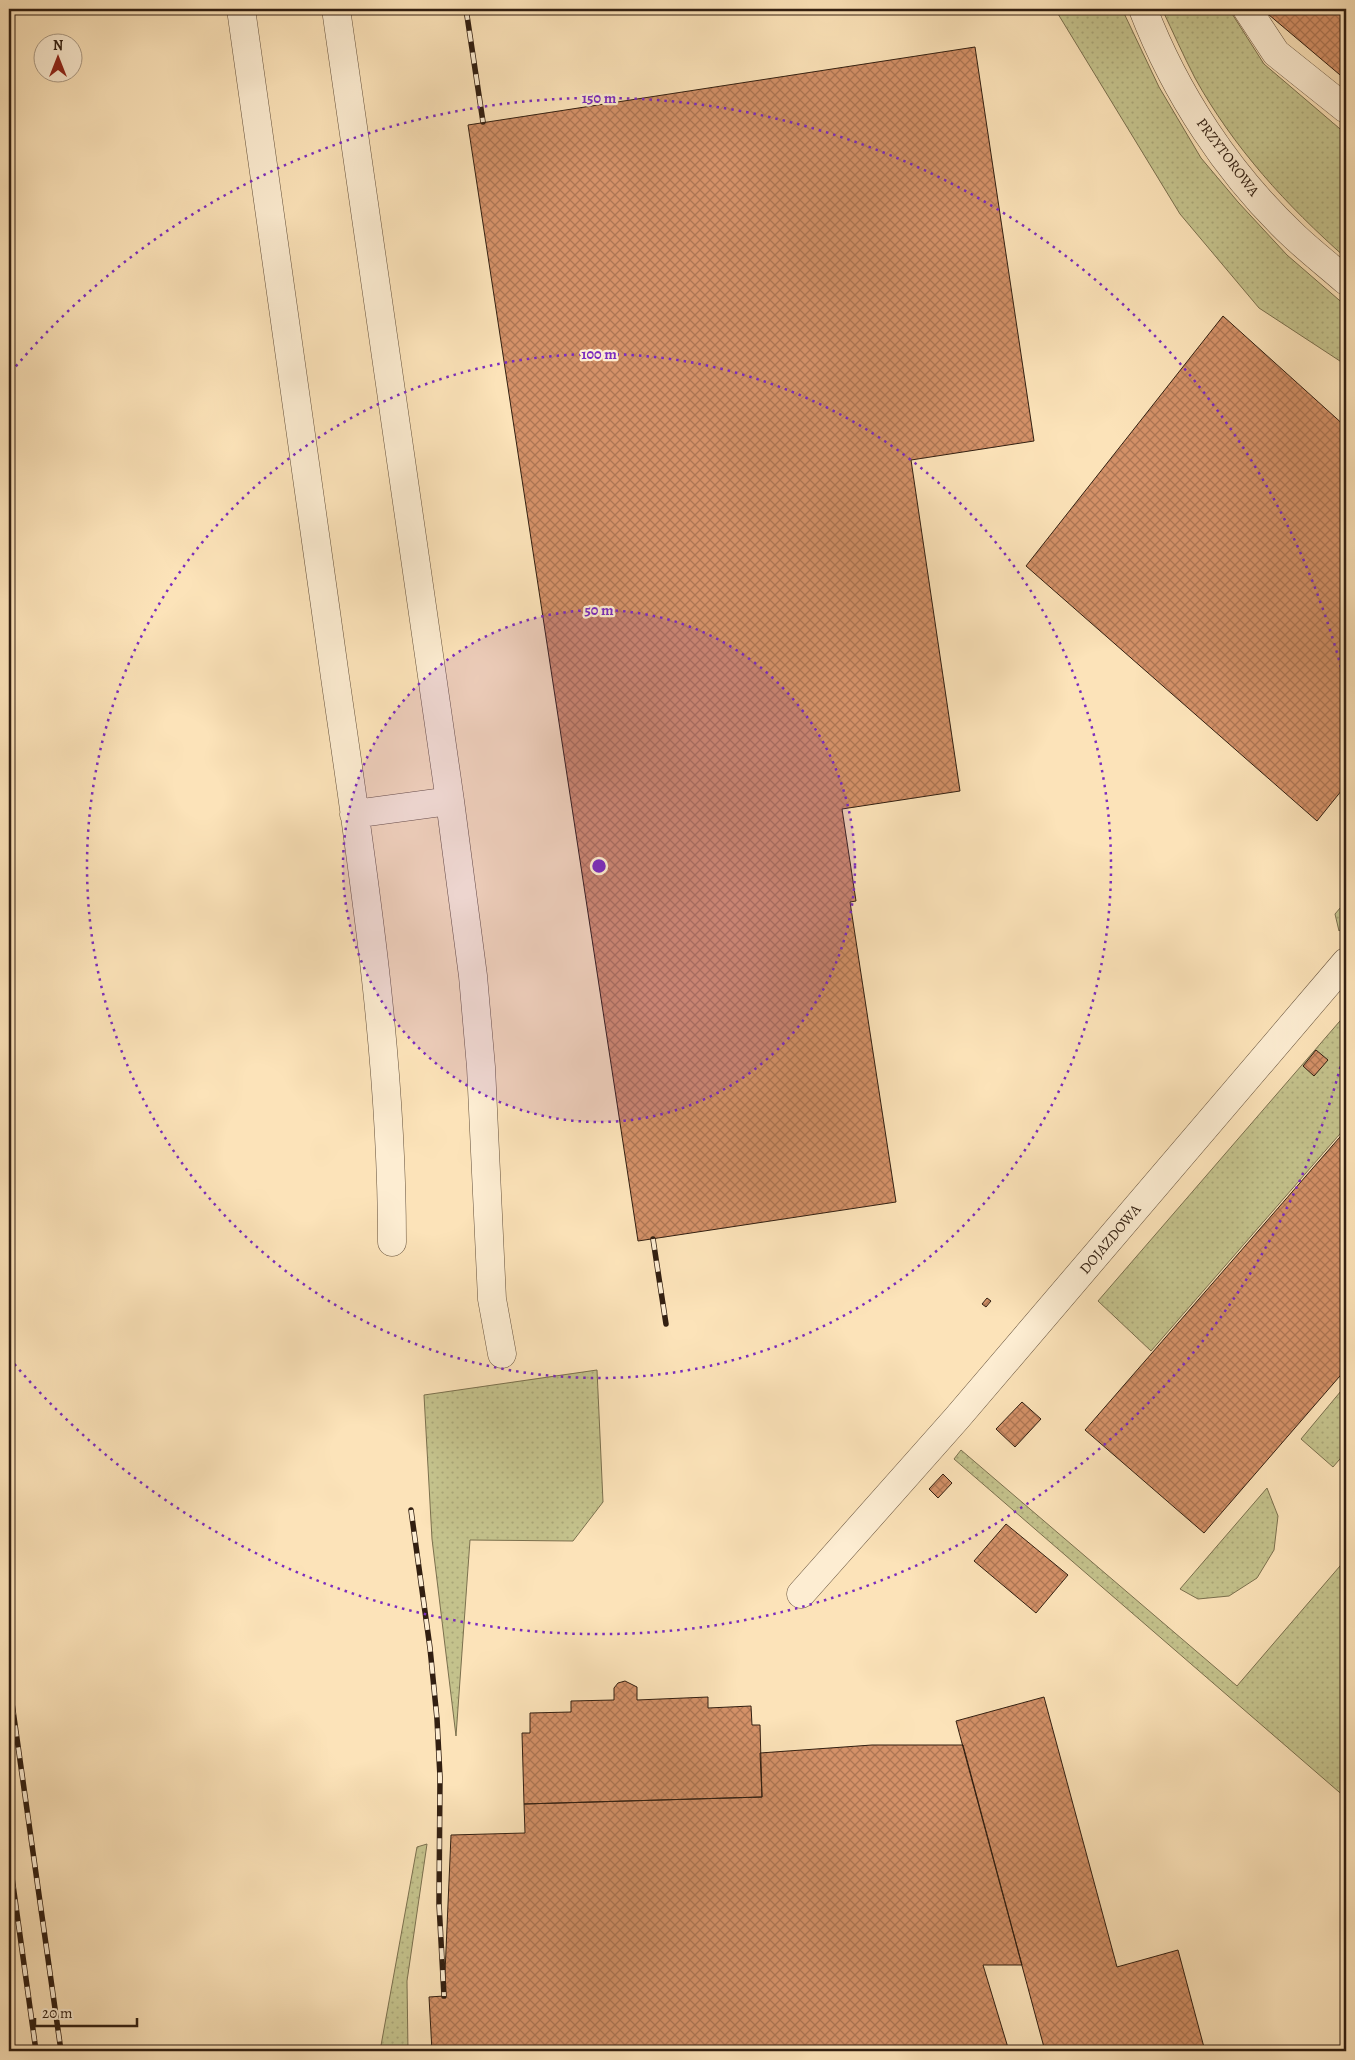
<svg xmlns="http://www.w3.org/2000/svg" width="1355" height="2060" font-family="Alegreya,serif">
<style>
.grass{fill:url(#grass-dots);stroke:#7b704e}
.building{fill:url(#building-cross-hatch);stroke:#321f11}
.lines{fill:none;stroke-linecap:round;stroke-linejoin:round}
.minor-casing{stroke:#64503b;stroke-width:29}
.minor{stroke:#fdedd2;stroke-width:28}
.rail-casing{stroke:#321f11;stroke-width:5.5}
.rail{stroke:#fdedd2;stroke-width:4;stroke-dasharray:11;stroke-linecap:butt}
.ring{fill:none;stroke:#7b2cbf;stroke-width:2.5;stroke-dasharray:2.5 5}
.labels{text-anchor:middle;stroke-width:4.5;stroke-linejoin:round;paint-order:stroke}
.street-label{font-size:15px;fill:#321f11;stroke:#fdedd2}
.centre{fill:#7b2cbf;stroke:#fdedd2;stroke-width:2.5}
.ring-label{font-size:15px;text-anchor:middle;font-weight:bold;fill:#7b2cbf;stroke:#fdedd2;stroke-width:4.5;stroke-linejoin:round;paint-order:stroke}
</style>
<defs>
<pattern id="grass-dots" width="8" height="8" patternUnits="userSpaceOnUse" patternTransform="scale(1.25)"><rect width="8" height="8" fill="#c4c28c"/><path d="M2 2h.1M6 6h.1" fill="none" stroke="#a9a678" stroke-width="1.8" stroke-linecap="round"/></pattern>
<pattern id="building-cross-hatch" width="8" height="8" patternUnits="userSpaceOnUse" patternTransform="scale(1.25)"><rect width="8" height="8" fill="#d49168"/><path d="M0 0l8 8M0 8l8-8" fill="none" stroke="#ad7654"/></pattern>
</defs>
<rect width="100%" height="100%" fill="#fce3b9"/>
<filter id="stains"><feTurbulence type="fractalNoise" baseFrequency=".004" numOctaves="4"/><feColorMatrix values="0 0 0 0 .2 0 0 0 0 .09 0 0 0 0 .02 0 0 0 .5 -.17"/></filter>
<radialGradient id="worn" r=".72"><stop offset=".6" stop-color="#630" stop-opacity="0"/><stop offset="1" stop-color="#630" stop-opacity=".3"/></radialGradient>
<path class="grass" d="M1055 9H1122L1159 87 1201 158 1238 202 1287 255 1346 306V365L1259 308 1180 214Z
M1162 9H1229L1264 64 1346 134V258C1287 206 1233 147 1195 78 1183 55 1173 32 1162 9Z
M1346 901V923L1339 931 1335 914Z
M1346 1014V1127L1151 1351 1098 1301Z
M597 1370 603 1502 573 1541 470 1540 456 1736 432 1539 424 1395Z
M1346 1385V1452L1333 1467 1301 1439Z
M961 1450 1237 1686 1346 1559V1798L954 1459Z
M1267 1488 1278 1516 1274 1550 1257 1578 1229 1596 1198 1599 1180 1589Z
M427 1844 407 1981 408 2051H380L417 1847Z"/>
<path class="building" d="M1262 9H1346V80Z
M975 47 1034 441 911 460 960 791 842 809 856 901 850 902 896 1202 638 1241 468 125Z
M1223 316 1346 427V785L1317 821 1026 566Z
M1316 1050 1328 1060 1314 1076 1303 1066Z
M1346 1130V1369L1204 1533 1085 1430Z
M987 1298 991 1301 986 1307 982 1304Z
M1022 1402 1041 1419 1015 1447 996 1429Z
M943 1474 952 1483 938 1498 929 1489Z
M1006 1524 1068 1575 1036 1613 974 1561Z
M625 1681 637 1687V1700L708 1697V1708L751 1706 752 1725H760L762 1797 524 1804 522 1733H530V1713L571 1712V1701L614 1700V1688L618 1683Z
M1044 1697 1117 1967 1178 1950 1205 2051H1045L956 1721Z
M872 1745H963L1022 1965H983L1009 2051H432L429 1997 444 1996 451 1835 525 1833 524 1804 762 1797 760 1753Z"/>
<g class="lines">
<g class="minor-casing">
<path id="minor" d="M241 9C272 231 304 454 335 677 362 864 392 1052 392 1242
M336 9 450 801
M1143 9C1175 93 1228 174 1294 236 1311 252 1329 266 1346 281
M1247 9 1276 53 1346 109
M354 814 450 801 473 976 481 1067 492 1299 502 1354
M801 1594 957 1418 1346 962"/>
</g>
<use href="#minor" class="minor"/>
<g class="rail-casing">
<path id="rail" d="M466 9 483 122
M653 1239 666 1324
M411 1510 430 1648 437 1719 440 1777 439 1904 444 1996
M9 1682 61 2051
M9 1856 36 2051"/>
</g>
<use href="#rail" class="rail"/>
</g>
<circle cx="599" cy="866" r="256" fill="#7b2cbf" fill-opacity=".12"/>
<g class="ring">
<circle cx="599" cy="866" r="256"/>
<circle cx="599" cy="866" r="512"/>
<path d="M1346 1045A768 768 0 0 1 11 1360M11 372A768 768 0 0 1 1346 687"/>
</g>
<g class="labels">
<g class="street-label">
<text transform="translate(1228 157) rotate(53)" y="5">PRZYTOROWA</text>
<text transform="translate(1110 1239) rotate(-50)" y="5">DOJAZDOWA</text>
</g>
</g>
<circle cx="599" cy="866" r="8" class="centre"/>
<g class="ring-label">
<text x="599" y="103">150 m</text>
<text x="599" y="359">100 m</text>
<text x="599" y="615">50 m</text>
</g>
<rect width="1355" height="2060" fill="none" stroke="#fce3b9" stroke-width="30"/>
<rect x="10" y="10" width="1335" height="2040" fill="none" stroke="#321f11" stroke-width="2.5"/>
<rect x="15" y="15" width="1325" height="2030" fill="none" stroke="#321f11"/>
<g transform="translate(58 58)"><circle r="24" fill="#fdedd2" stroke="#ac9b85"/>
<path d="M0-4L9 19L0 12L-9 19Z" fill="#8f2418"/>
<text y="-8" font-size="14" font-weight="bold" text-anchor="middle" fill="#321f11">N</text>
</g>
<path d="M35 2018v8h102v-8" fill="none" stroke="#321f11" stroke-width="2.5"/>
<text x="42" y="2018" font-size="15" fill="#321f11" stroke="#fdedd2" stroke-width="4" paint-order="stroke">20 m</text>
<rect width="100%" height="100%" filter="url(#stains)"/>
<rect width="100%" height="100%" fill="url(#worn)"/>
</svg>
